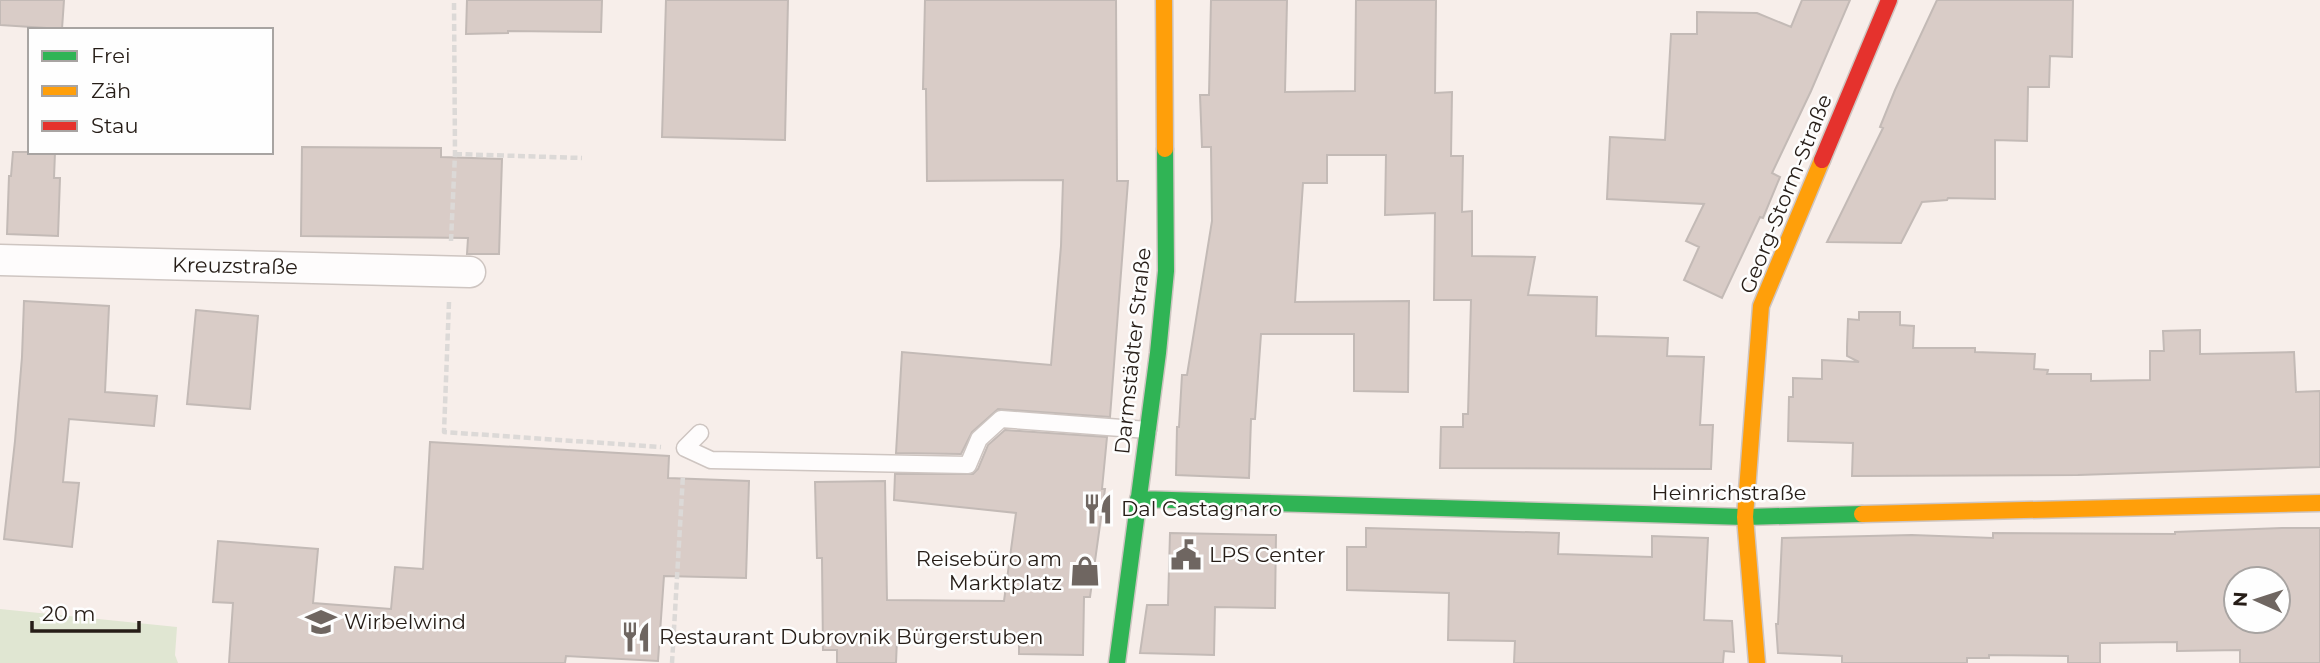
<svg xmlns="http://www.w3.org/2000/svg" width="2320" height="663" font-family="Montserrat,sans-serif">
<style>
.green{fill:#e0e6d2}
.building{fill:#d9ccc7;stroke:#c3bab6;stroke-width:2;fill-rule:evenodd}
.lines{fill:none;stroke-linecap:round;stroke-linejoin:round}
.lane-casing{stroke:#cec5c1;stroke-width:19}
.street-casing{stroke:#cec5c1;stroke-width:33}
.fast-casing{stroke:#cec5c1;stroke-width:19}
.slow-casing{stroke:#cec5c1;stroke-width:19}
.jam-casing{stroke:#cec5c1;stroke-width:19}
.path{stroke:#dcd9d7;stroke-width:4.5;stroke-dasharray:7 3.5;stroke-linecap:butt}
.lane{stroke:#fefcfc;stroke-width:16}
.street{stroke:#fefcfc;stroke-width:30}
.fast{stroke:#30b455;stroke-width:16}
.slow{stroke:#ff9f0a;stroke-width:16}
.jam{stroke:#e5322d;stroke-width:16}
.labels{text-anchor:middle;stroke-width:5;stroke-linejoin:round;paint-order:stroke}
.street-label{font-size:21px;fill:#261d17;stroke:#fefefe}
.poi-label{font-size:21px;fill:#261d17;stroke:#fefefe;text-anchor:start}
</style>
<rect width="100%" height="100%" fill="#f7eeea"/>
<path class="green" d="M0 609 177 627 175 655 178 663H0Z"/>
<path class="building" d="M0 0H64L62 29 0 25Z
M467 0H602L601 32 508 31V33L466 34Z
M666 0H788L785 140 662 137Z
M925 0H1116L1117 181H1128L1110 417 998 409 972 432 961 454 896 453 902 352 1051 365 1061 246 1063 180 927 181 926 89H923Z
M1211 0H1287L1285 92 1355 91 1356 0H1436L1435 93 1452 92 1451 156H1463L1462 212 1472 211V256L1535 257 1528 295 1597 297 1596 336 1668 338 1667 356 1704 357 1700 425H1713L1711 469 1440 468 1441 427H1463V414H1468L1471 300H1434L1435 213 1385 215 1386 155H1327V183H1303L1295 302 1409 301 1408 392 1354 391V334H1261L1255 419H1251L1249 478 1176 475 1177 427H1179L1182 375H1187L1212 221 1211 147H1202L1200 95H1209Z
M1802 0H1850L1811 91 1772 173 1780 177 1763 218 1760 217 1722 298 1684 280 1699 247 1686 241 1704 204 1607 199 1610 137 1665 140 1671 34H1697V12L1757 13 1791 27Z
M1937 0H2073L2072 57 2050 56 2049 87H2028L2027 141 1995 140V199L1948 198 1947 200 1922 202 1901 243 1827 242 1883 128 1880 127 1895 90Z
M302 147 441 148V157L502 159 499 254H467L468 238 301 236Z
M13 152H55L54 178H60L58 236 7 234 9 176H11Z
M24 301 109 306 105 392 157 396 154 426 69 419 63 482 79 483 72 547 4 539 15 441 22 357Z
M196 310 258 316 250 409 187 404Z
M1859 312H1900V325L1914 326 1913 348H1975V352L2035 354 2034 369 2048 370 2047 374H2091V381L2150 380V351H2164L2163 331 2200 330V354L2294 352 2296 392 2320 391V467L2078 475 1852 476 1853 443 1788 441 1789 397H1793V378L1822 379V360L1859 362 1847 356V347L1848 319 1859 320Z
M1005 430 1107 437 1102 489H1105L1090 597H1084L1083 655 1019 654V641L897 639 896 663H837V650H823L822 558H817L815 482 885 481 887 600 1004 601 1016 513 894 500 895 474H973L978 469 988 445Z
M430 442 669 456 668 478 749 481 746 578 664 576 658 661 566 656 565 663H229L233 603 213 602 218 541 318 549 313 603 391 609 395 567 423 569Z
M1366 528 1559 533 1558 554 1652 557V536L1708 538 1704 620 1732 621 1734 652 1724 651 1723 663H1514L1515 641 1448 640 1449 593 1347 590V547H1366Z
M2282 528H2320V663H2240V650L2177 651V642L2100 643V663H2068V656L1989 655V658H1967V663H1842V656L1778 653 1776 624H1778L1782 538 1912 535 1993 538V533L2175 534V532ZM2236 579H2278V621H2236Z
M1170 533 1276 535 1275 608 1215 607 1214 655 1140 653 1147 605H1168Z"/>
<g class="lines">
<g class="lane-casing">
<path id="lane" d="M700 433 685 448 711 460 968 465 979 439 1001 419 1148 430"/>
</g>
<g class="street-casing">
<path id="street" d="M0 260 470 272"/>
</g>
<g class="fast-casing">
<path id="fast" d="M1138 499 1745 517 1862 514
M1117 663 1158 353 1166 271 1165 149"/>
</g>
<g class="slow-casing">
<path id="slow" d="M1164 0 1165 149
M1862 514 2320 503
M1757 663 1745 517 1761 306 1822 160"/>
</g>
<g class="jam-casing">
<path id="jam" d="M1822 160 1889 0"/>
</g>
<path class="path" d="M455 154 582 158
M451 241 455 154 454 0
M449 302 444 432 661 447
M672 663 683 475"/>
<use href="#lane" class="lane"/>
<use href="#street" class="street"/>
<use href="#fast" class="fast"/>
<use href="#slow" class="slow"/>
<use href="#jam" class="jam"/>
</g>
<defs>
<g id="restaurant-bare" transform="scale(2.415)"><path d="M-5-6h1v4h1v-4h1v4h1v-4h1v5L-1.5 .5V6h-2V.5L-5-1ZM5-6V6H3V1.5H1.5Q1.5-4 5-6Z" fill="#6f6661" stroke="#fefefe" stroke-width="2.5" paint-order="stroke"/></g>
<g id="civic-bare" transform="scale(2.415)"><path d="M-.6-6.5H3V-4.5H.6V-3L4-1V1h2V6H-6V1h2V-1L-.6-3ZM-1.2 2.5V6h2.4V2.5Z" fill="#6f6661" stroke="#fefefe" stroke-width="2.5" paint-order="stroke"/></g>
<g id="shop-bare" transform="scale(2.415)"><path d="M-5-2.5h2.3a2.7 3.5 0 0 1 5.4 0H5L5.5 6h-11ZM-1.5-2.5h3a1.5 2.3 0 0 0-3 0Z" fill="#6f6661" stroke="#fefefe" stroke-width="2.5" paint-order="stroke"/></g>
<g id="school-bare" transform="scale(2.415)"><path d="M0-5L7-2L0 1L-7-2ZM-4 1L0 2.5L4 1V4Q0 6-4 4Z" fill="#6f6661" stroke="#fefefe" stroke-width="2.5" paint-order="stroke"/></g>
</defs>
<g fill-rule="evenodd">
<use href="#restaurant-bare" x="1098" y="509"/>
<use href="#civic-bare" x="1186" y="555"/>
<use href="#shop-bare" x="1085" y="571"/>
<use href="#school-bare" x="321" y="622"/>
<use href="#restaurant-bare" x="636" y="637"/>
</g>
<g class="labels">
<g class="street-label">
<text transform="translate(1786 194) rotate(-68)" y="7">Georg-Storm-Straße</text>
<text transform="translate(235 266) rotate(1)" y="7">Kreuzstraße</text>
<text transform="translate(1133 351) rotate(-84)" y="7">Darmstädter Straße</text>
<text x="1729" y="500">Heinrichstraße</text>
</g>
<g class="poi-label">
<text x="1121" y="516">Dal Castagnaro</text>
<text x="1209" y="562">LPS Center</text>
<text x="1062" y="566" text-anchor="end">Reisebüro am<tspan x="1062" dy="24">Marktplatz</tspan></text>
<text x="344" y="629">Wirbelwind</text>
<text x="659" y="644">Restaurant Dubrovnik Bürgerstuben</text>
</g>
</g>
<rect x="28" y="28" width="245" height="126" fill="#fefefe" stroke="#a8a4a2" stroke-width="2"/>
<rect x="42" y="51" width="35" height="10" fill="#30b455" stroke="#a8a4a2" stroke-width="2"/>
<text x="91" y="63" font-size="21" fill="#261d17">Frei</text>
<rect x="42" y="86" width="35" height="10" fill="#ff9f0a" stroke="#a8a4a2" stroke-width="2"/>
<text x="91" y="98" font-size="21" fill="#261d17">Zäh</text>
<rect x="42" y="121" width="35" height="10" fill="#e5322d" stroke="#a8a4a2" stroke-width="2"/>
<text x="91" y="133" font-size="21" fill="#261d17">Stau</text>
<g transform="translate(2257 600) rotate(273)"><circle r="33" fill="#fefefe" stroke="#a8a4a2" stroke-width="2"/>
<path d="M0-5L12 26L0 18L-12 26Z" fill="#6f6661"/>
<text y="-10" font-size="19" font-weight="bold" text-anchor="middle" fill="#261d17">N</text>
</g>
<path d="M32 621v10h107v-10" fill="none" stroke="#261d17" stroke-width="3.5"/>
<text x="42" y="621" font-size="21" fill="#261d17" stroke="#fefefe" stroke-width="5" paint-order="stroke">20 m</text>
</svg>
